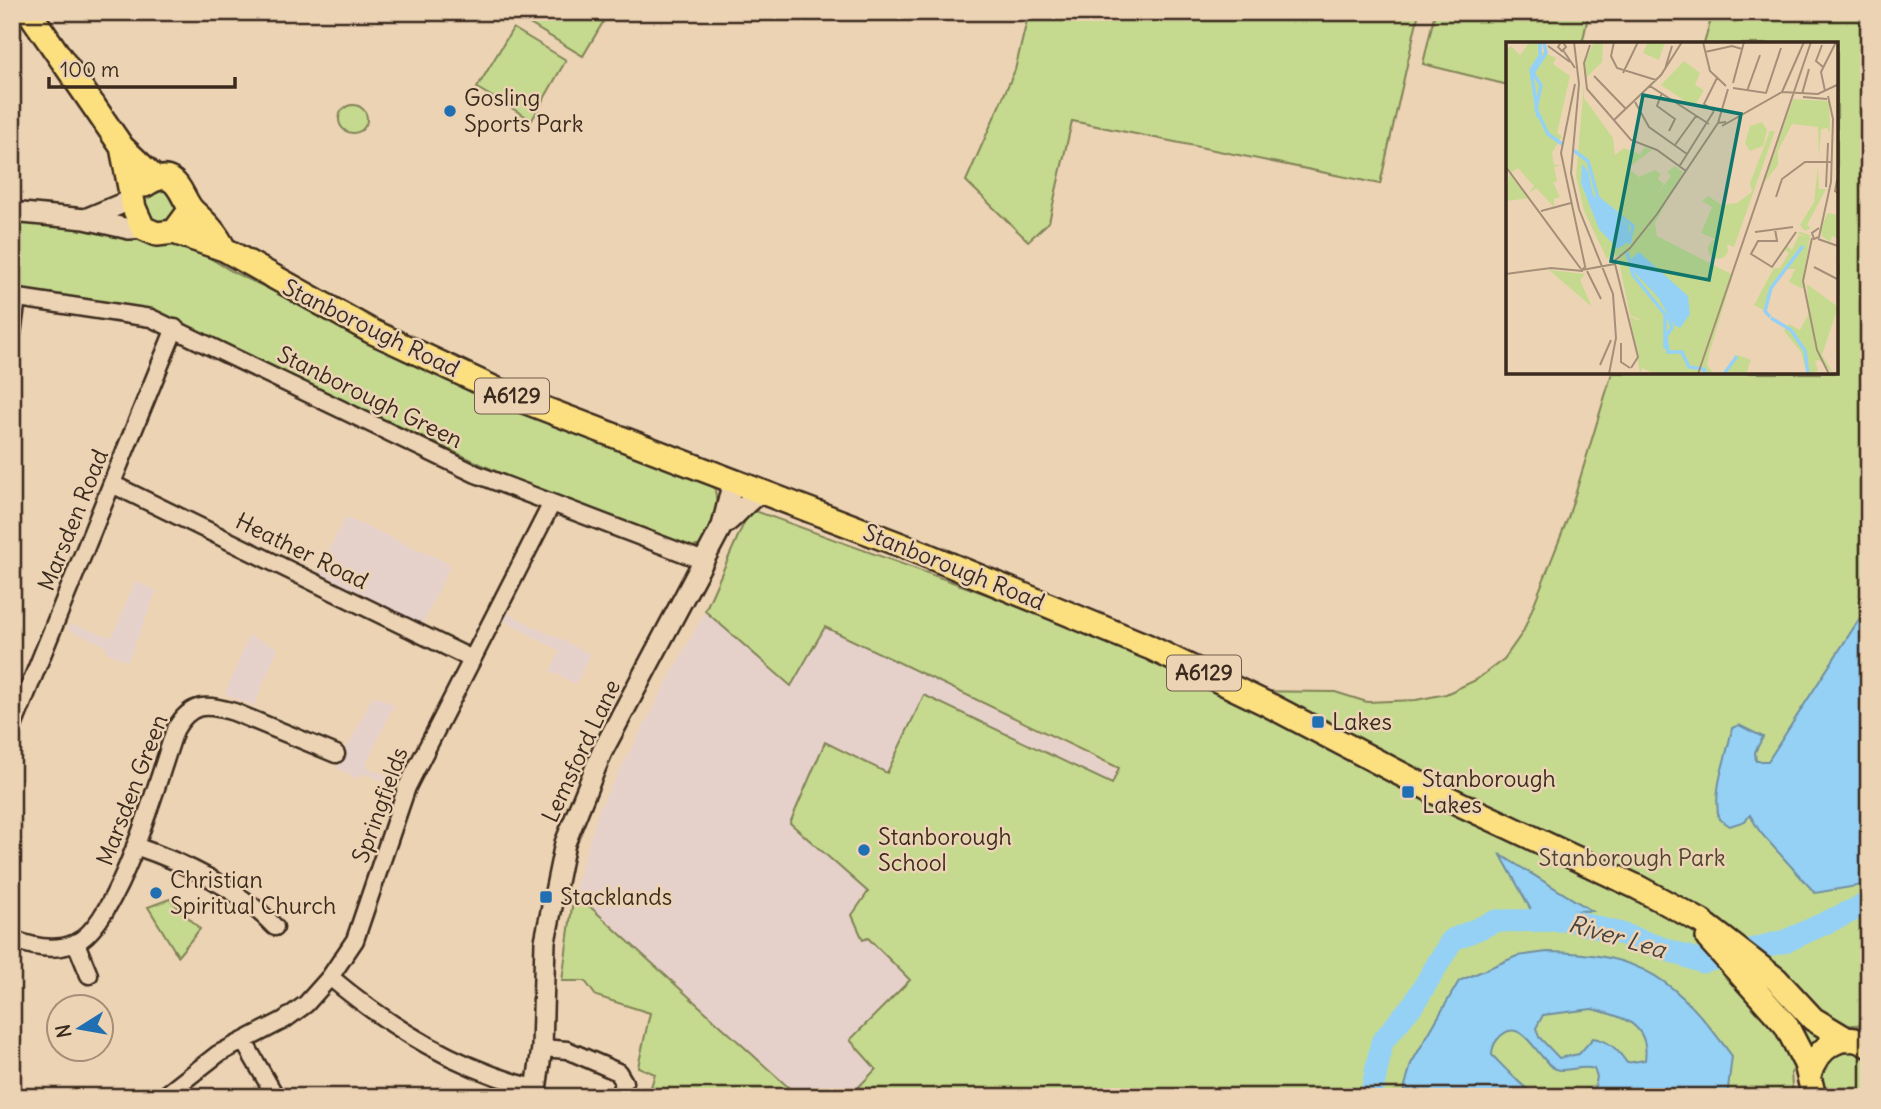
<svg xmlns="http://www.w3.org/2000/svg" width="1881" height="1109" font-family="Delius,sans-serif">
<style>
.built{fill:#e6d1ca}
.green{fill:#c5da8f;stroke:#808256;stroke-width:2}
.water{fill:#95d1f5;stroke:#718e9f;stroke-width:2;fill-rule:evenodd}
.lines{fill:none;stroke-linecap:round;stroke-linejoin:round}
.river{stroke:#95d1f5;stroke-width:23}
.minor-casing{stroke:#3b2a1e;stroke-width:21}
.tertiary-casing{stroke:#3b2a1e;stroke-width:24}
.primary-casing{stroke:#3b2a1e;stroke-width:28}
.minor{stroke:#ecd3b4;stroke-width:16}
.tertiary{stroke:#ecd3b4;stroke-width:19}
.primary{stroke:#fce080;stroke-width:23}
.poi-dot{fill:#1f6fb2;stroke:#ecd3b4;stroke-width:2.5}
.labels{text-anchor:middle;stroke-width:5;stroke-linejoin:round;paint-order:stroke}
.shield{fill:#ecd3b4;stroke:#705d4b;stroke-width:2}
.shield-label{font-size:21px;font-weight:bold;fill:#3b2a1e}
.poi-label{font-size:23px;fill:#3b2a1e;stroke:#ecd3b4;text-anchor:start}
.street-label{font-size:23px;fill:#3b2a1e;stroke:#ecd3b4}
.park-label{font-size:23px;fill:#50442f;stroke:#ecd3b4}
.water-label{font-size:24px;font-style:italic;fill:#48433e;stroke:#ecd3b4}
.inset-river{fill:none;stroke:#95d1f5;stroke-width:3.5}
.inset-road{fill:none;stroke:#a58f78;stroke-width:2}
.view{fill:#0f766e;fill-opacity:0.15;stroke:#0f766e;stroke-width:3.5}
.inset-edge{fill:none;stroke:#3b2a1e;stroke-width:3.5}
</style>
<rect width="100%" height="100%" fill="#ecd3b4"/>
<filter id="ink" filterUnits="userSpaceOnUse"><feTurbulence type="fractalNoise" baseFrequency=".0143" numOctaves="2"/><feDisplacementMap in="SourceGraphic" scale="14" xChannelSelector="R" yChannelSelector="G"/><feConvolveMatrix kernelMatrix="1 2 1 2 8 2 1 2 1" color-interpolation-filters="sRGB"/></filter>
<g filter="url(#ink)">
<path class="built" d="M345 517 451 564 423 624 318 572Z
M135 581 157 591 128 661 107 653 105 645 68 630 71 624 112 637Z
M705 611 790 686 825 627 1184 802 914 1097H799L574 892 599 809Z
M507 613 591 654 576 684 550 671 560 651 504 621Z
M249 635 278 648 254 706 225 694Z
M373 695 394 705 366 764 370 769 399 780 397 786 365 774H361L359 779 337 768Z"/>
<path class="green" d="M510 12H609L583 56Z
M1029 12H1419L1380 184 1072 121 1049 222 1028 241 966 181 1015 70Z
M1435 12H1589L1582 44H1508V85L1423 64Z
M1713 12H1869V1025C1832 1021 1811 1045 1791 1073L1793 1097H849L876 1069 850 1040 910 980 868 938 863 940 852 915 868 892 790 823 825 742 887 773 924 695 1112 784 1119 768 825 627 791 686 705 611 750 509 1140 650 1223 691 1335 692 1367 702 1416 700 1446 694 1476 680 1504 659 1523 632 1568 518 1612 373H1837V44H1704Z
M513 28 566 60 532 120 477 88Z
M339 119a14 14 0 1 1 28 0a14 14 0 1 1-28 0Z
M167 189 180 206 167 224 150 221 143 200C149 190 156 190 167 189Z
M12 219 100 229 143 240 183 242 235 273 392 347 714 486C720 506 714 526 702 545L687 548 556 499 151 311 12 291Z
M574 892 799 1097H648L655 1074 638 1067 650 1013 596 996 585 981H562Z
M170 899 200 929 178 956 148 907Z
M1846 1050 1861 1054 1869 1059V1097H1826C1812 1075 1825 1057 1846 1050Z"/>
<path class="water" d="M1869 604V884L1815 893 1760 832 1750 815 1745 821 1730 826 1719 819C1712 787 1727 759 1732 728L1739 725 1763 737 1755 752 1756 761H1768Z
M1501 855 1592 911 1531 910Z
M1547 952C1644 953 1676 980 1732 1056L1727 1097H1564L1595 1087 1597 1077 1594 1069C1581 1064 1568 1073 1556 1069 1538 1063 1522 1009 1497 1040 1493 1045 1492 1049 1492 1055 1503 1066 1527 1093 1540 1097H1402L1411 1064 1459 981 1517 956ZM1592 1009C1622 1016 1650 1024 1645 1060L1627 1063C1618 1050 1610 1041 1593 1038L1579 1054 1559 1058 1539 1037 1536 1028 1543 1015Z"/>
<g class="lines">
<path class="river" d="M1371 1097 1382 1042 1415 1002 1452 940 1496 921 1569 920 1622 934 1702 962 1786 941 1869 903"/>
<g class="minor-casing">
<path id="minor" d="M12 297 151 318 476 474 704 561
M12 334 17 298
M112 484 472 659
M12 729 175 328
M135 846C183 862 240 889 275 927
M12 939C32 947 55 952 75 943 118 925 159 776 175 730 190 703 205 703 234 712L336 754
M76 943 89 975
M330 977C392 1029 458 1069 538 1089
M244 1042 276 1097
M542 1048 567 1050 618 1072 624 1082 618 1097
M163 1097 218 1054 284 1020 306 1004 330 977 355 940 407 787 552 503"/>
</g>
<g class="tertiary-casing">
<path id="tertiary" d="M12 212 85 219 129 229 143 228
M85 219 133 199
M722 526C738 516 744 502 762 492
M535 1097 542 1048 545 941 565 843 602 752 722 526 733 481"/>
</g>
<g class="primary-casing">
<path id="primary" d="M29 12 122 147 156 179
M122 147 134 208 143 228 157 234 174 232 191 209
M145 185C178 163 180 198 193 211 206 223 216 232 224 249
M174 232 224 249 371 331 508 395 914 550 1149 647 1271 706 1441 795 1637 887 1702 922 1776 979 1813 1019 1848 1040
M1708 938 1786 1025 1806 1064 1814 1097
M1809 1075C1817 1049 1842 1028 1869 1046"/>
</g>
<use href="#minor" class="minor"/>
<use href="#tertiary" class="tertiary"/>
<use href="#primary" class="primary"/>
</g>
</g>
<g class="poi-dot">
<circle cx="450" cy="111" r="7"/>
<rect x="1311" y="715" width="14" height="14" rx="3.5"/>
<rect x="1401" y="785" width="14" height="14" rx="3.5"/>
<circle cx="864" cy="850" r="7"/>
<circle cx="156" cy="893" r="7"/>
<rect x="539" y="890" width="14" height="14" rx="3.5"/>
</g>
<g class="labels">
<g class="shield">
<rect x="475" y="378.5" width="74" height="35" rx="5"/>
<rect x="1167" y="655.5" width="74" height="35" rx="5"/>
</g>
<g class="shield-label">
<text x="512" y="403">A6129</text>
<text x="1204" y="680">A6129</text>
</g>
<g class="poi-label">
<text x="464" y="106">Gosling<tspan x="464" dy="26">Sports Park</tspan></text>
<text x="1332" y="730">Lakes</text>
<text x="1422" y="787">Stanborough<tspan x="1422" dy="26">Lakes</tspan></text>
<text x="878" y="845">Stanborough<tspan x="878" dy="26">School</tspan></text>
<text x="170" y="888">Christian<tspan x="170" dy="26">Spiritual Church</tspan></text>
<text x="560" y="905">Stacklands</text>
</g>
<g class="street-label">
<text transform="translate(371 328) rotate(26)" y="8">Stanborough Road</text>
<text transform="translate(370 397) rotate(26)" y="8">Stanborough Green</text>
<text transform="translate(73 520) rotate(-68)" y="8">Marsden Road</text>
<text transform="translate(302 551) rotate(26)" y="8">Heather Road</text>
<text transform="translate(954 567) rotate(22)" y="8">Stanborough Road</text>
<text transform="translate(581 751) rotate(-65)" y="8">Lemsford Lane</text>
<text transform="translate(132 790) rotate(-69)" y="8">Marsden Green</text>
<text transform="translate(380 805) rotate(-70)" y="8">Springfields</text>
</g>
<g class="park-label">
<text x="1632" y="866">Stanborough Park</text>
</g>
<g class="water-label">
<text transform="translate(1617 937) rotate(16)" y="8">River Lea</text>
</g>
</g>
<g transform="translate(1506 42)">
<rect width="332" height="332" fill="#ecd3b4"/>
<path d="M24 0H37L35 9 50 16 47 22 64 34 51 91 56 94 46 111 48 123H56L48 125 51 139 47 140 54 155 48 157V165L30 146 23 151 28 144 12 126 5 131 0 123V9L5 4 14 13ZM88 0H97L96 20 79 37V19ZM142 0H159L153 18 137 11ZM178 19 194 31 189 43 198 48 188 65 155 43ZM78 42V56L107 96 109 113 118 106 134 112 139 105 146 108 122 126 133 135 149 128 155 132 152 137 158 142 147 157 165 134 161 130 169 124 177 130 149 181 151 194 227 233 203 312 201 323 208 332H150L136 326 134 332 124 274 133 279V277L124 273 112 215 107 212 101 217 78 169 70 134ZM287 57 323 59 324 91 321 86 315 87 313 115 312 85 286 82 272 109V123L258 141ZM256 80 261 88 257 104 244 109 239 101 244 84ZM264 89H269L228 205 195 191 206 165 196 159 202 154 216 163 231 161 246 150 244 141ZM312 124 313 147H320L301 183 305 186 299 189 294 183 308 160ZM3 131 24 156 0 159ZM322 171 332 173 331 196 326 194 324 200 316 194 315 185ZM294 190 304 193 297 247 283 240 289 227H279L265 245 259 269 248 263 268 226H274L283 211 278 208 281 204 286 208 293 193 302 195 290 191ZM202 207a10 10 0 1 1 20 0a10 10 0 1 1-20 0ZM43 228 79 232 74 238 86 265ZM301 242 332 265 316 313 328 332 313 318 309 319 312 329 301 332 295 310 278 289 283 282 294 288 302 273ZM232 313 245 318 240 332H218Z" fill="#c5da8f"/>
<path d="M76 122 82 129 87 153 123 184V199L112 207 93 187 75 141ZM133 210 182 254 184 272 174 286 168 283 152 255 128 230 125 217Z" fill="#95d1f5"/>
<path class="inset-river" d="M38 0 40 11 27 31 35 43 30 67 42 92 56 102M32 75 25 28 34 14V0M67 108 82 119 92 156 127 184 123 202M121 210 127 233 163 277 166 286 160 294 162 310H176L183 325 198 327 200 332M264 275 259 269 265 246 297 204M265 276 285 288 299 309 302 332M159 307V271M218 332 231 314"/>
<path class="inset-road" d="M55 0 52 5 56 9 60 5 57 0M68 0 73 42 65 131 73 167 107 252 110 296 103 332M108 0 105 14 111 26 150 38M197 0 204 29 220 44M84 3 78 21 81 47 125 98 151 108 180 129M316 3 310 19 317 25M42 4 64 20M57 8 69 26M199 10 226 4 236 7M159 27 166 4M117 31 132 0M88 34 120 67M227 41 238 0M69 42 55 111 79 224M144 44 203 82M227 46 260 51 275 6M241 49 254 13M319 49 315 30 330 0M276 50 298 0M276 50 312 52 333 42M156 51 151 64 169 77 163 89M296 52 303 27M297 55 321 57M129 60 143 85 181 112M208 69 198 62 211 36M108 78 155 33 176 0M212 81 222 47M216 84 276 50M169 103 190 74M0 125 75 227M173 125 208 69M333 128 329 149 333 152M320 145 322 101M270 155 276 137 299 120H326M35 169 65 161M313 186 306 191 308 197 313 195 325 140 327 77 322 54M269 187 271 199H252L245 212 266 225 290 190M249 190 287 185M306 196 297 239 311 308 323 332M312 197 332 204M332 204 333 233M107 220 124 206 151 172 212 81 220 80M80 224 76 228 109 222 132 315 125 326M308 225 333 238M81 229 95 257M0 232 45 226 77 229M115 301V320L124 326M94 323 105 298M192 332 305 0"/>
<path class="view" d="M137 53 235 72 203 238 105 219Z"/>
<rect width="332" height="332" class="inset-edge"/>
</g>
<rect width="1881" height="1109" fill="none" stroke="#ecd3b4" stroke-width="42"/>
<rect x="21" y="21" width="1839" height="1067" fill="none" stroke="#3b2a1e" stroke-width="2.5" filter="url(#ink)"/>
<g transform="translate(80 1028) rotate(259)"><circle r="33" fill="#ecd3b4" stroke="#a58f78" stroke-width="2"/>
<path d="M0-5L12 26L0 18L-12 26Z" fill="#1f6fb2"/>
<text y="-10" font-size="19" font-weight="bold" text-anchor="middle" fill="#3b2a1e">N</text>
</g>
<path d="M49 77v10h186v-10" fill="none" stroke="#3b2a1e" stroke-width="3.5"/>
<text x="60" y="77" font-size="21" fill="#3b2a1e" stroke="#ecd3b4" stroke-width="5" paint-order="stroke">100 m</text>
</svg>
